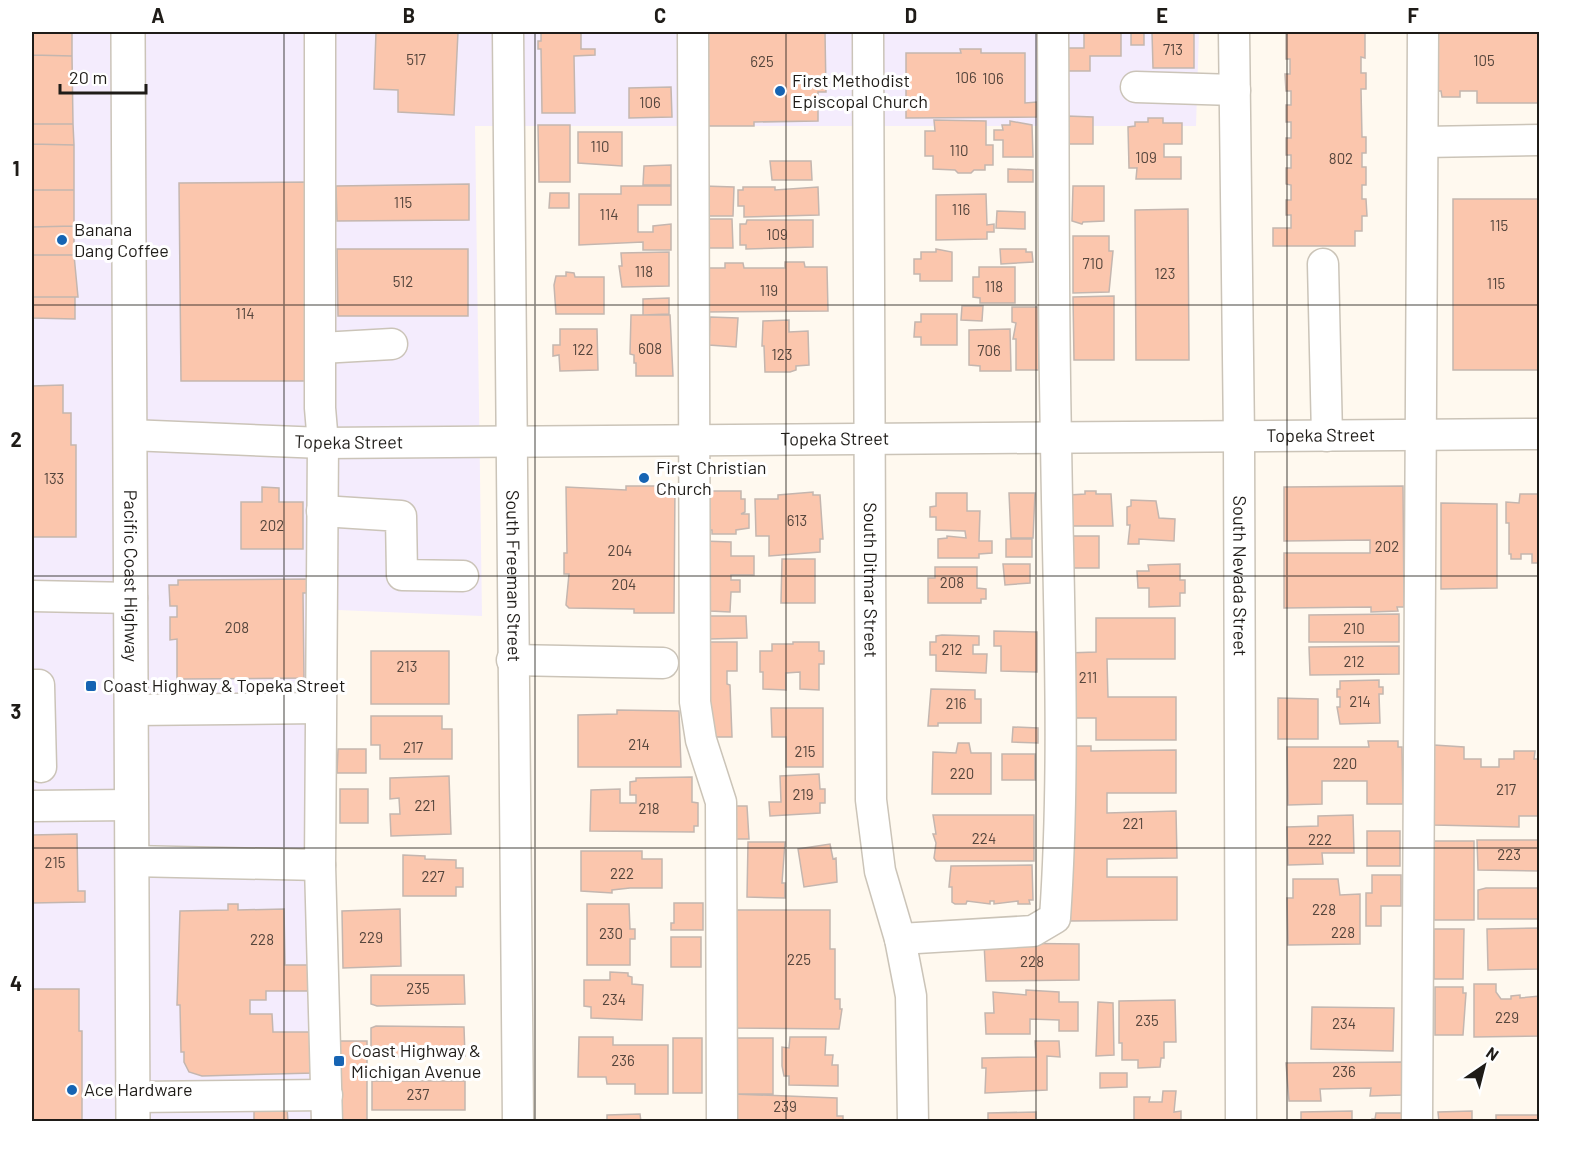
<svg xmlns="http://www.w3.org/2000/svg" width="1571" height="1153" font-family="Barlow,sans-serif">
<style>
.commercial{fill:#f4ecfd}
.building{fill:#fbc6ad;stroke:#c4b6af;stroke-width:1.5}
.lines{fill:none;stroke-linecap:round;stroke-linejoin:round}
.minor-casing{stroke:#cbc4b8;stroke-width:33}
.major-casing{stroke:#cbc4b8;stroke-width:36}
.minor{stroke:#fff;stroke-width:30}
.major{stroke:#fff;stroke-width:33}
.grid{fill:none;stroke:#1f1c18;stroke-width:1.5;stroke-opacity:0.55}
.poi-dot{fill:#1664b3;stroke:#fff;stroke-width:2}
.labels{text-anchor:middle;stroke-width:6;stroke-linejoin:round;paint-order:stroke}
.number-label{font-size:15px;fill:#56463d}
.poi-label{font-size:18px;fill:#1f1c18;stroke:#fff;text-anchor:start}
.street-label{font-size:18px;fill:#1f1c18;stroke:#fff}
.neatline{fill:none;stroke:#1f1c18;stroke-width:2}
.grid-label{font-size:20px;text-anchor:middle;font-weight:bold;fill:#1f1c18}
</style>
<rect width="100%" height="100%" fill="#fff9ef"/>
<path class="commercial" d="M32 32H1199L1196 126H475L482 616 338 610 331 815 334 1121H32Z"/>
<path class="building" d="M32 32H72V56L32 55Z
M376 32H458L454 115 398 112V90L374 89Z
M541 32H581V49H595V55L574 56 575 113H542L541 49H538V41H541Z
M699 32H825L826 92H818V121L754 122V126H708Z
M1084 32H1121V56H1090V71H1068V48H1084Z
M1131 32H1144V45H1131Z
M1152 32H1194V68H1153Z
M1286 32H1365V58L1361 57V73H1366V89H1361L1362 137H1366V153H1362V167H1366V185H1362V199H1366L1367 216H1362V231H1355V246H1273V228H1291V215H1286V200H1291V185L1286 184V168H1291V155H1286V138H1291V122H1286V105H1291V91H1286L1285 74H1290V59H1286Z
M1429 32H1540V103H1477V91H1460V97H1442L1441 91H1430Z
M960 49H981V53H1025V103L1037 102V117L906 118V53H961Z
M32 55 72 56 73 124H32Z
M671 87 672 117 629 118V88Z
M1067 116 1093 117V144H1067Z
M1148 118H1163V123H1182V144H1164V157H1181V179H1136L1137 168H1129L1128 127 1135 126V122H1148Z
M934 120 986 121V145H993V165H985V170H974L971 173H958L955 170 933 169V156H925V131H935Z
M1010 121 1032 125 1033 157H1003V140H994V130H1003L1002 125H1010Z
M32 124H73L74 145 32 144Z
M538 125H570V182H539Z
M578 132H622V166L578 163Z
M32 144 74 145V190H32Z
M770 161H811L812 180H772Z
M671 165V185H643L644 166Z
M1008 169 1033 170V182H1008Z
M313 182 315 381H181L179 183Z
M469 184V220L337 221 336 186Z
M621 186H671V205H638V232H653V226L671 224V250H643V242L579 245V194H621Z
M704 186 734 187 733 216H703Z
M1073 186H1104V221L1083 222 1082 224 1072 221Z
M743 187H775V190L818 187 819 215 744 217V206H738V190H743Z
M32 190H74V226L32 227Z
M550 193H569V208H549Z
M986 194 987 225 994 224V232H987V239L936 240V195Z
M1453 199H1540V370H1453Z
M1188 209 1189 360H1136L1135 210Z
M997 211 1025 212V229L996 228Z
M704 219H732L733 248H704Z
M747 220H813V247L746 249V245H740V224H746Z
M74 226V255H32V227Z
M1073 236H1109V251H1113L1109 292 1073 293Z
M337 249H468V316H338Z
M936 249 952 252V281H920V274H914V259H921V252H936Z
M1000 249H1026V252H1032L1033 262 1001 264Z
M669 252V286L622 287 619 266H622L621 253Z
M32 255H74L78 297H32Z
M785 262H804L805 267H827L828 311 703 312V268H725V263H743L744 268H785Z
M979 267H1015V303H980V298L973 297V277H979Z
M566 272 574 273 575 277H604V314H556L554 285 556 276H566Z
M1114 296V360H1074L1073 297Z
M32 297H75V319L32 318Z
M669 298V314L643 315V299Z
M962 306H983L982 321 961 320Z
M1012 307H1038L1039 370H1016V339H1013L1016 323 1012 322Z
M921 314H957V345H921V337H914L915 322H921Z
M631 315H670L673 376H636V363H634V355L630 354Z
M710 317 738 318 736 347 709 345Z
M789 320V332L808 331 809 365 796 366V370L790 372H765L764 346H762L763 321Z
M560 329H597L598 370 560 371 559 355 553 356V345H560Z
M1010 329 1011 371H980V366L969 365V330Z
M63 385V413H71V445H76V537H32V386Z
M626 486H675L674 613H634V609L569 608 566 605 569 574H564V553H567L566 487 626 490Z
M1403 486 1404 607H1397L1398 611 1371 612V607L1284 608V553H1370V540L1284 541V487Z
M262 487 279 488V502H303V549H241V502H262Z
M708 491H741V499H745V512L741 514H749V528L736 530V534H712V530H708Z
M1085 491H1096V494H1111L1113 526H1071L1069 495 1085 494Z
M813 492V495H820L823 539H820V552L769 556V536H756L755 499H778V495Z
M936 493H967V511H980L979 541H992V553L979 554V558H938V539L947 538V536L966 538 965 531 936 530V517H930V507L936 506Z
M1009 493H1035L1033 538H1011Z
M1520 494H1538L1540 563H1532V554H1521V559H1511V554H1509V523H1506V502L1519 503Z
M1131 500 1156 501 1159 518 1175 519 1174 541 1139 539V544H1128L1130 525H1127V507L1131 506Z
M1441 503 1497 504V588L1441 589Z
M1070 536H1099V568H1070Z
M1006 539H1032V557H1006Z
M703 541 731 542V556H754V575H731V580H740V592H731L730 612 710 611V573H703L704 560H710V552H703Z
M782 559H815V603H781Z
M1003 564H1030V583L1005 585Z
M1180 564V580H1185V593H1180V606L1149 607V588H1138L1137 571H1149L1148 565Z
M935 567H977V588L986 589V599H981V603H928V578H935Z
M312 579V593H303L304 678 177 679V639L170 640V617H177V606H170L169 585H178V580Z
M1399 614V642H1309V615Z
M709 616H746L747 638 709 639Z
M1096 618H1175V659H1107L1108 697H1176V740H1096V718H1071L1067 653 1096 652Z
M994 631 1037 632V672L1001 671V646H994Z
M942 635 979 636V645H973V654H987L986 673 936 671V655H930V642H936V636Z
M705 642H737V671H727V684L730 685 732 737H711Z
M793 642H819V651H824V664H819V690L800 689V672L786 673V690L763 689V672H760V651H772V644H793Z
M1399 646V674L1310 675 1309 647Z
M371 651H449V704H371Z
M1379 680V687H1383V694H1379L1380 723 1340 724 1337 707H1340V697H1337V689H1340V681Z
M931 689 975 690V699H981V723H938V726H928Z
M1278 698 1318 699V739H1278Z
M771 708H823V767H786V737H772Z
M617 710 679 711 681 767H578V715L617 714Z
M371 716H442V729H452V759H380V745H371Z
M1013 727 1038 728V743L1012 742Z
M1368 741H1398V747H1402L1403 804H1367V781H1322V804L1288 805 1287 747H1369Z
M958 743H969L971 753H991V794H932L933 752 956 753Z
M1434 745 1464 747V759H1481V767H1499V759H1514V751H1535L1534 759H1540V816H1519V827L1434 825Z
M1072 746H1091V751L1176 750V793H1107V813L1176 811 1177 858 1107 859V877H1177V920L1070 921 1068 751Z
M338 749H366V773H337Z
M1002 754H1035V780H1002Z
M819 774 820 789H825V803H820V813L770 816 769 802H781L780 776Z
M449 776 451 834 391 836 390 814H400L399 798 390 799V778Z
M692 777V802L698 803V826H694V832L590 831 591 790 620 789V803H636V795H630V782L636 781V778Z
M340 789H368V823H340Z
M729 806H747L749 839H731Z
M933 815H1034V861H936L934 858 936 843 933 834H936Z
M1353 815 1354 853H1322L1323 864 1288 865 1287 827 1318 826V816Z
M1367 831H1400V866H1367Z
M77 834 78 891H85V902L32 903V835Z
M1477 840H1540V871L1478 870Z
M1434 841H1474V920H1434Z
M748 842H785L782 883H785V898L747 897Z
M830 844 833 859 836 858 837 882 804 887 798 849Z
M581 851H642V859H662V888H630L612 890V893L581 891Z
M403 855 425 856V859L456 860V868H463V887H456V896H403Z
M1032 865 1033 900H1029L1030 904H1018V901L994 904V901H990V904L967 901 966 904H955L952 902V887H949L951 866Z
M1372 875H1401V906H1381V926H1366V893H1372Z
M1293 879H1338L1340 895 1360 894V944L1288 945 1287 898H1293Z
M1486 888H1540V919H1478V890Z
M674 903H703V930H671V923H674Z
M228 904H238V910L284 909 285 965H309L310 991H266V1000H250V1014H272L273 1032H313L314 1073 202 1076 189 1072 184 1062V1052H181L180 1005H177L180 911 228 910Z
M587 904H629L630 929H635V939H630V965H587Z
M400 909 401 966 343 968 342 911Z
M732 910H830V949H835V999H840V1009H842L839 1029 732 1028Z
M1540 928V969L1488 970 1487 929Z
M1434 929H1464L1463 979H1434Z
M671 937H701V967H671Z
M984 943 1079 944V980L986 981Z
M610 972 628 973V976L632 977V984L643 985 642 1020 591 1018V1007L584 1006V980H610Z
M371 975H464L465 1004 377 1006 371 1004Z
M1474 984H1496V992L1501 999H1511V996L1520 995V998L1540 996V1036L1474 1037Z
M1435 987H1463V993H1466L1463 1035H1435Z
M34 989H79V1031H82V1122H32V993Z
M1026 990 1059 992V1002H1078V1031H1059V1020L1030 1019V1034H986L985 1013H994L993 992 1026 995Z
M1175 1000 1176 1042H1164V1058H1161L1160 1067 1138 1068V1060H1122V1043H1119V1001Z
M1098 1002 1113 1003 1114 1055 1096 1056Z
M1312 1007 1394 1008 1393 1051 1311 1049Z
M376 1026 464 1027 465 1056 371 1057V1028Z
M579 1037H613V1045H668V1094H635V1084H607L606 1077H578Z
M790 1037H826L825 1055H833L832 1065H838V1086L789 1085V1076H784L782 1066V1047L789 1048Z
M673 1038H702V1093H673Z
M732 1038H773V1094H733Z
M339 1041H367V1122H339Z
M1035 1041H1059L1060 1057 1047 1056V1090L985 1093 986 1068H982V1058L1036 1057Z
M1402 1062V1095L1370 1096 1371 1088 1320 1089 1321 1101H1289L1286 1063Z
M1100 1073H1127V1087L1100 1088Z
M372 1081H465V1110H372Z
M1163 1091H1176L1174 1112 1181 1111V1122H1134V1097H1150L1149 1102H1162Z
M733 1094 837 1098V1116H843V1122H732Z
M254 1108H287L288 1122H254Z
M1352 1111V1122H1301V1112Z
M1472 1111V1122H1439L1438 1112Z
M1036 1112V1122H988V1113Z
M1376 1113H1402V1122H1372V1119H1375Z
M640 1114 641 1122H607V1115Z
M1496 1115H1540V1122H1496Z"/>
<g class="lines">
<g class="minor-casing">
<g id="minor">
<path d="M320 32V408L323 443 320 865 327 1122"/>
<path id="s1" d="M508 32 518 1122"/>
<path d="M693 32 695 702 701 740 721 802 722 1122"/>
<path id="s2" d="M868 32 871 800 880 871 900 939 911 996 913 1122"/>
<path id="s3" d="M1234 32 1239 438 1241 1122"/>
<path d="M1136 87 1235 90"/>
<path d="M1423 142 1540 140"/>
<path d="M1323 264 1327 436"/>
<path d="M321 348 392 344"/>
<path id="s4" d="M130 435 323 443 1540 434"/>
<path d="M322 511 401 516 402 575 463 576"/>
<path d="M32 596 132 598"/>
<path d="M512 660 663 663"/>
<path d="M32 685H39L41 767"/>
<path d="M132 710 320 708"/>
<path d="M32 806 132 805"/>
<path d="M131 861 320 865"/>
<path d="M900 939 1033 931 1055 918C1066 758 1058 598 1056 439 1053 303 1054 167 1053 32"/>
<path d="M133 1097 327 1095"/>
<path d="M1417 1122 1423 32"/>
</g>
</g>
<g class="major-casing">
<g id="major">
<path id="s5" d="M128 32 133 1122"/>
</g>
</g>
<use href="#minor" class="minor"/>
<use href="#major" class="major"/>
</g>
<path class="grid" d="M284 32V1122M535 32V1122M786 32V1122M1036 32V1122M1287 32V1122M32 305H1540M32 576H1540M32 848H1540"/>
<g class="poi-dot">
<circle cx="780" cy="91" r="6"/>
<circle cx="62" cy="240" r="6"/>
<circle cx="644" cy="478" r="6"/>
<rect x="85" y="680" width="12" height="12" rx="3"/>
<rect x="333" y="1055" width="12" height="12" rx="3"/>
<circle cx="72" cy="1090" r="6"/>
</g>
<g class="labels">
<g class="number-label">
<text x="1173" y="55">713</text>
<text x="416" y="65">517</text>
<text x="1484" y="66">105</text>
<text x="762" y="67">625</text>
<text x="966" y="83">106</text>
<text x="993" y="84">106</text>
<text x="650" y="108">106</text>
<text x="600" y="152">110</text>
<text x="959" y="156">110</text>
<text x="1146" y="163">109</text>
<text x="1341" y="164">802</text>
<text x="403" y="208">115</text>
<text x="961" y="215">116</text>
<text x="609" y="220">114</text>
<text x="1499" y="231">115</text>
<text x="777" y="240">109</text>
<text x="1093" y="269">710</text>
<text x="644" y="277">118</text>
<text x="1165" y="279">123</text>
<text x="403" y="287">512</text>
<text x="1496" y="289">115</text>
<text x="994" y="292">118</text>
<text x="769" y="296">119</text>
<text x="245" y="319">114</text>
<text x="650" y="354">608</text>
<text x="583" y="355">122</text>
<text x="989" y="356">706</text>
<text x="782" y="360">123</text>
<text x="54" y="484">133</text>
<text x="797" y="526">613</text>
<text x="272" y="531">202</text>
<text x="1387" y="552">202</text>
<text x="620" y="556">204</text>
<text x="952" y="588">208</text>
<text x="624" y="590">204</text>
<text x="237" y="633">208</text>
<text x="1354" y="634">210</text>
<text x="952" y="655">212</text>
<text x="1354" y="667">212</text>
<text x="407" y="672">213</text>
<text x="1088" y="683">211</text>
<text x="1360" y="707">214</text>
<text x="956" y="709">216</text>
<text x="639" y="750">214</text>
<text x="413" y="753">217</text>
<text x="805" y="757">215</text>
<text x="1345" y="769">220</text>
<text x="962" y="779">220</text>
<text x="1506" y="795">217</text>
<text x="803" y="800">219</text>
<text x="425" y="811">221</text>
<text x="649" y="814">218</text>
<text x="1133" y="829">221</text>
<text x="984" y="844">224</text>
<text x="1320" y="845">222</text>
<text x="1509" y="860">223</text>
<text x="55" y="868">215</text>
<text x="622" y="879">222</text>
<text x="433" y="882">227</text>
<text x="1324" y="915">228</text>
<text x="1343" y="938">228</text>
<text x="611" y="939">230</text>
<text x="371" y="943">229</text>
<text x="262" y="945">228</text>
<text x="799" y="965">225</text>
<text x="1032" y="967">228</text>
<text x="418" y="994">235</text>
<text x="614" y="1005">234</text>
<text x="1507" y="1023">229</text>
<text x="1147" y="1026">235</text>
<text x="1344" y="1029">234</text>
<text x="623" y="1066">236</text>
<text x="1344" y="1077">236</text>
<text x="418" y="1100">237</text>
<text x="785" y="1112">239</text>
</g>
<g class="poi-label">
<text x="792" y="87">First Methodist<tspan x="792" dy="21">Episcopal Church</tspan></text>
<text x="74" y="236">Banana<tspan x="74" dy="21">Dang Coffee</tspan></text>
<text x="656" y="474">First Christian<tspan x="656" dy="21">Church</tspan></text>
<text x="103" y="692">Coast Highway &amp; Topeka Street</text>
<text x="351" y="1057">Coast Highway &amp;<tspan x="351" dy="21">Michigan Avenue</tspan></text>
<text x="84" y="1096">Ace Hardware</text>
</g>
<g class="street-label">
<text dy="6" stroke="none"><textPath href="#s4" startOffset="1191">Topeka Street</textPath></text>
<text dy="6" stroke="none"><textPath href="#s4" startOffset="705">Topeka Street</textPath></text>
<text dy="6" stroke="none"><textPath href="#s4" startOffset="219">Topeka Street</textPath></text>
<text dy="6" stroke="none"><textPath href="#s3" startOffset="544">South Nevada Street</textPath></text>
<text dy="6" stroke="none"><textPath href="#s5" startOffset="544">Pacific Coast Highway</textPath></text>
<text dy="6" stroke="none"><textPath href="#s1" startOffset="544">South Freeman Street</textPath></text>
<text dy="6" stroke="none"><textPath href="#s2" startOffset="548">South Ditmar Street</textPath></text>
</g>
</g>
<rect width="1571" height="1153" fill="none" stroke="#ffffff" stroke-width="66"/>
<g transform="translate(1484 1066) rotate(35)" stroke="#ffffff" stroke-width="4.5" paint-order="stroke">
<path d="M0-4.5L10 22L0 15L-10 22Z" fill="#1f1c18"/>
<text y="-9" font-size="16" font-weight="bold" text-anchor="middle" fill="#1f1c18">N</text>
</g>
<path d="M60 84v9h86v-9" fill="none" stroke="#1f1c18" stroke-width="3"/>
<text x="69" y="84" font-size="18" fill="#1f1c18" stroke="#ffffff" stroke-width="4.5" paint-order="stroke">20 m</text>
<rect x="33" y="33" width="1505" height="1087" class="neatline"/>
<g class="grid-label">
<text x="158" y="23">A</text>
<text x="409" y="23">B</text>
<text x="660" y="23">C</text>
<text x="911" y="23">D</text>
<text x="1162" y="23">E</text>
<text x="1413" y="23">F</text>
<text x="16" y="176">1</text>
<text x="16" y="447">2</text>
<text x="16" y="719">3</text>
<text x="16" y="991">4</text>
</g>
</svg>
